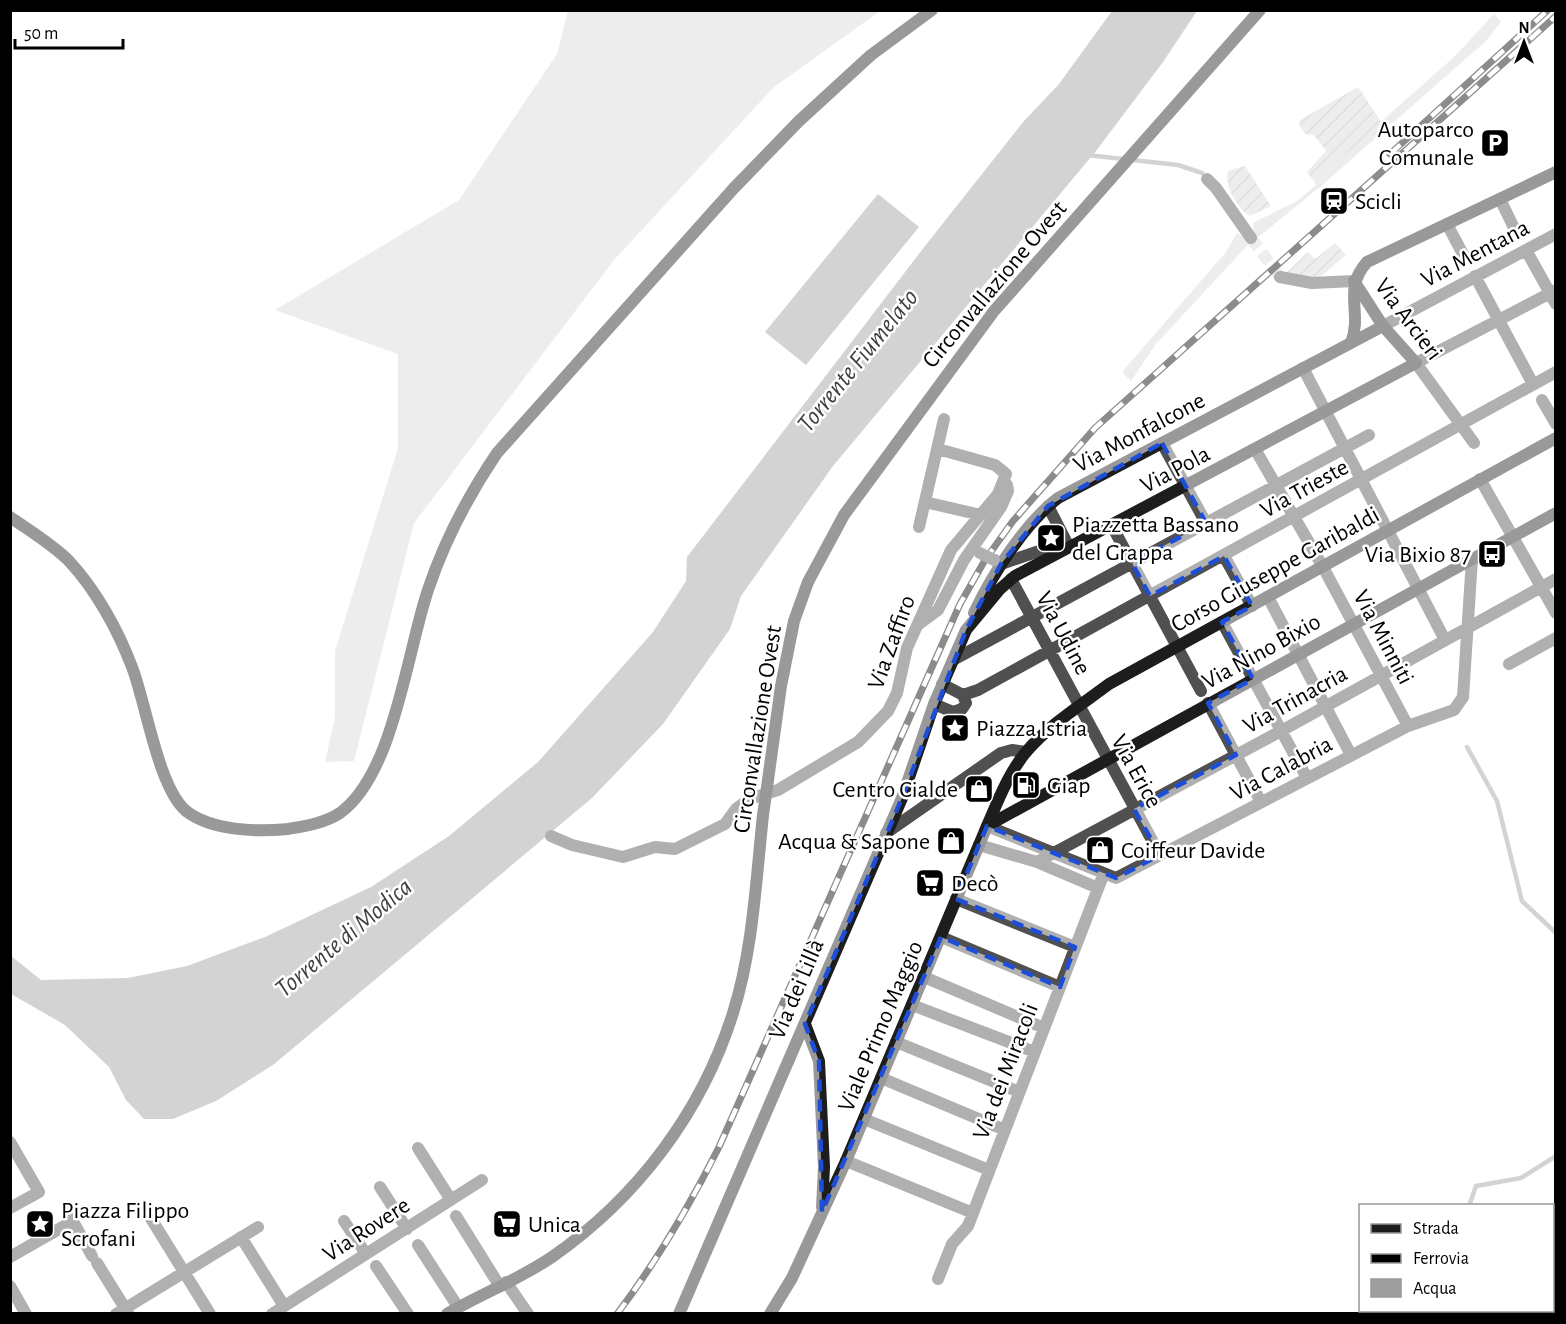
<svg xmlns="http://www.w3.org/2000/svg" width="1566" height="1324" font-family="'Alegreya Sans',sans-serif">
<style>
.grass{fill:#d7d7d7}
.garden{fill:url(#garden-furrows)}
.water{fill:#9e9e9e}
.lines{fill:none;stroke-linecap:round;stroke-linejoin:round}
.stream{stroke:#9e9e9e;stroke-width:4.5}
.street-tunnel{stroke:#d9d9d9;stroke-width:12;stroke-dasharray:12 6;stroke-linecap:butt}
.street{stroke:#505050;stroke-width:12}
.secondary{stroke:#1d1d1d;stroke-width:12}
.rail-casing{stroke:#000;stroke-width:7}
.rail{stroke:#fff;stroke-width:4.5;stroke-dasharray:14;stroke-linecap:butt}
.street-bridge{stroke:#505050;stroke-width:12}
.secondary-bridge{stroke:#1d1d1d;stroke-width:12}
.marked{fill:none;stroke:#1d4ed8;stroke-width:4.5;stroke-dasharray:12 8;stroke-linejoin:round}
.labels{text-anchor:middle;stroke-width:5;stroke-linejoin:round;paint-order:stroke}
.poi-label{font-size:24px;fill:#000;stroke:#fff;text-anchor:start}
.street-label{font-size:24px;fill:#000;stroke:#fff}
.water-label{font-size:26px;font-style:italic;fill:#3f3f3f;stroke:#fff}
</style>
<defs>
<pattern id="garden-furrows" width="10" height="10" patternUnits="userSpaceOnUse" patternTransform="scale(1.5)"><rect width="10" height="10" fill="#d7d7d7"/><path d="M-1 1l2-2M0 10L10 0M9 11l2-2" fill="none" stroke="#b7b7b7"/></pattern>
</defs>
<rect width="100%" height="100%" fill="#fff"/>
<path class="grass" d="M568 11H880L774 87 614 260 414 523 354 761 325 762 335 717V651L398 448V354L275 310 459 200 557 54Z
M1494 14 1501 22 1486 41 1320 187 1246 247 1156 344 1131 381 1122 372 1226 252 1237 233 1248 240 1254 235 1253 223 1297 201 1316 185 1314 181 1454 57Z"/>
<path class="garden" d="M1358 87 1382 123 1314 181 1307 172 1326 151 1314 135 1305 134 1299 124 1300 120Z
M1245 166 1271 206 1250 216C1238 209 1224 186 1228 171Z
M1335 243 1346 255 1319 278 1284 275 1308 252 1315 259Z"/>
<path class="water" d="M1112 11H1197L1163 62 1096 151 833 466 741 596 730 629 663 724 592 798 273 1065 216 1101 173 1119H144L126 1100 109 1067 65 1025 11 994 10 955 41 980 128 978 187 966 265 937 371 887 449 836 538 762 653 632 686 581 687 557 925 246 1024 121 1059 84Z
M878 194 919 227 806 365 765 332Z"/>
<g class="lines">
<path class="stream" d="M1087 155 1178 165 1202 173
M1467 747 1497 801 1522 901 1556 933
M1469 1206 1476 1186 1521 1178 1556 1156
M1447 1310 1449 1314"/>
<path class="street-tunnel" d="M1251 238 1280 277"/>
<path class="street" d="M1207 179 1216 188 1251 238
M1500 199 1516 232
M1447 224 1465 258
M1526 250 1556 304
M1475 276 1533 384
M1280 277 1312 283 1354 281
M1383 326 1556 234
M1303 368 1445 640
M1542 400 1556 424
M1162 443 1206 523
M1474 443 1416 363 1556 290
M938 449 995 465 1006 474
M1255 449 1323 567 1408 726
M1480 479 1556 613
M925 502 981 515
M1048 506 1069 547
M1112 526 1201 691
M919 527 944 419
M1224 556 1252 606
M995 560 1001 564 1066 542
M1011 579 1160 855
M1268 597 1351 755
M1222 622 1307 778
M919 624 938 610 964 560 1001 507 1008 491 1007 485
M953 660 1369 435
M1509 664 1556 638
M942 684 963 695 978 690 1556 372
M1208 703 1261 802
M934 704 953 712 962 709 966 703 963 695
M987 826 1116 878 1408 726 1454 710 1463 697 1472 559
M886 833 1001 753 1012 750 1026 752
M551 836 572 845 623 857 655 847 675 849 725 824 736 809 749 799 778 790 858 742 888 711 897 693 907 648 951 550 998 494 1006 474
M979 845 1037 862 1098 888
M1037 862 1281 731 1556 579
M956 899 1075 947
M941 937 1060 987
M924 977 1044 1028
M912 1005 1035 1052
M896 1042 1019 1092
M881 1078 1005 1130
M864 1119 989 1170
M10 1142 39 1192 10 1208
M418 1148 451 1200
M846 1161 973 1213
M380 1187 407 1229
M68 1212 92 1256
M147 1212 210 1314
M456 1216 499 1285
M344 1221 366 1254
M241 1237 284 1306
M418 1245 458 1307
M10 1257 73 1221
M97 1263 128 1313
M376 1266 408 1314
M938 1279 952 1244 968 1226 1104 873
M506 1282 528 1314
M10 1286 26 1314
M116 1314 258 1227
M272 1314 482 1180"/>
<path class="secondary" d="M1351 343C1363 312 1342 290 1367 262L1556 172
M10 517C30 531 52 544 69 561 96 590 118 630 132 667 146 703 158 787 186 811 212 831 257 832 288 829 305 826 325 823 340 813 395 773 407 649 429 587 445 540 470 493 497 453L734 188 799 121 871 55 932 10
M974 613C992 575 1024 524 1058 498L1383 326
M768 780 781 686 794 621 808 582 844 515 994 311 1260 10
M987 826 1556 513
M805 1024 819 1061 824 1167 822 1207
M447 1314C481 1294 520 1279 552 1257 637 1198 702 1112 733 1013 753 950 756 880 763 815
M679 1314 902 798 934 704 966 630 1000 589 1015 576 1416 363 1383 326 1354 281
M770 1314 792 1278 846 1161 987 826C998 801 1008 774 1026 752 1049 725 1081 705 1109 684L1556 438"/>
<g class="rail-casing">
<path id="rail" d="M1390 154 1548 10
M617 1314C657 1261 690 1205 719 1147L960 604 985 560 1013 521 1095 428 1556 16"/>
</g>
<use href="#rail" class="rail"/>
<path class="street-bridge" d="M980 553 994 560"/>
<path class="secondary-bridge" d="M763 815 768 780"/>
</g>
<path d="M0 0H1566V1324H0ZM1162 443 1206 523 1132 563 1150 596 1224 556 1252 606 1222 622 1253 679 1208 703 1236 755 1134 809 1160 855 1116 878 987 826 956 899 1075 947 1060 987 941 937 822 1212 819 1061 805 1024 902 798 966 630 1001 564 1048 506Z" fill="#fff" fill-opacity=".55" fill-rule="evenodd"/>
<path class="marked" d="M1162 443 1206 523 1132 563 1150 596 1224 556 1252 606 1222 622 1253 679 1208 703 1236 755 1134 809 1160 855 1116 878 987 826 956 899 1075 947 1060 987 941 937 822 1212 819 1061 805 1024 902 798 966 630 1001 564 1048 506Z"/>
<defs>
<g id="parking-square" transform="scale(1.5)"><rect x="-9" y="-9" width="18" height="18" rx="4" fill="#000" stroke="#fff"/><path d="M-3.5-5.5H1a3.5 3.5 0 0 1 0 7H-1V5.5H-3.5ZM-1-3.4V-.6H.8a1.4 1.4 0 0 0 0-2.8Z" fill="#fff"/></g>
<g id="station-square" transform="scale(1.5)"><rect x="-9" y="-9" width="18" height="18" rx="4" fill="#000" stroke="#fff"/><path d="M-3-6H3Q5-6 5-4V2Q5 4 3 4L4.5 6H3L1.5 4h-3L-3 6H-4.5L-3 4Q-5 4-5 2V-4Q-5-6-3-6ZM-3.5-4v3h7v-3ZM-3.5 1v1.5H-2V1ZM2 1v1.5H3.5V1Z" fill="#fff"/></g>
<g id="sight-square" transform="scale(1.5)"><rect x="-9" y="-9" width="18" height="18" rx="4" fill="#000" stroke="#fff"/><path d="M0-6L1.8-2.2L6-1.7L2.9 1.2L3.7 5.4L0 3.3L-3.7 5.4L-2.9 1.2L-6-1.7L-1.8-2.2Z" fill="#fff"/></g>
<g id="bus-square" transform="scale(1.5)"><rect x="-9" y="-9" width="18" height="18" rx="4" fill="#000" stroke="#fff"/><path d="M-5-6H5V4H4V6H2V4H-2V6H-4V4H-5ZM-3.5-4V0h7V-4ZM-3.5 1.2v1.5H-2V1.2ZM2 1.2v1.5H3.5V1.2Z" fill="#fff"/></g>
<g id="fuel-square" transform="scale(1.5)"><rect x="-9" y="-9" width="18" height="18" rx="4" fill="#000" stroke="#fff"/><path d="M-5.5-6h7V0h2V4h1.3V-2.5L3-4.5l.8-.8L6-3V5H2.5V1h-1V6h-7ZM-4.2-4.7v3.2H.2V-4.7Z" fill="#fff"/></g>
<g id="shop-square" transform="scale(1.5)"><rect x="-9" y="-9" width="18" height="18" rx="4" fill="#000" stroke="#fff"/><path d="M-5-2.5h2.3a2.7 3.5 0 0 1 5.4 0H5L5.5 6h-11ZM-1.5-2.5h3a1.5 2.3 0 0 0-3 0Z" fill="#fff"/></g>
<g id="supermarket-square" transform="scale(1.5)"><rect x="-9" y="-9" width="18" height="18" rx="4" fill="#000" stroke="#fff"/><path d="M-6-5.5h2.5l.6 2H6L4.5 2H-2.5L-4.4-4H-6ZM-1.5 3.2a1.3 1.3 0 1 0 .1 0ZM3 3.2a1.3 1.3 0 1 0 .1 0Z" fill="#fff"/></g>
</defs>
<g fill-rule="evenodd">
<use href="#parking-square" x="1495" y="143"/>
<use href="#station-square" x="1334" y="201"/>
<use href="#sight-square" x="1051" y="538"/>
<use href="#bus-square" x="1492" y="554"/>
<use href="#sight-square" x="955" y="728"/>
<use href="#fuel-square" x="1026" y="785"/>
<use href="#shop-square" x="979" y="789"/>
<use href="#shop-square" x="951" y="841"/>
<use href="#shop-square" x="1100" y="850"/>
<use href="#supermarket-square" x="930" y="883"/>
<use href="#sight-square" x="40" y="1224"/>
<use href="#supermarket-square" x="507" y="1224"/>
</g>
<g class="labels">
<g class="poi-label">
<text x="1474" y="137" text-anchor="end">Autoparco<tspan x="1474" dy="28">Comunale</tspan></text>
<text x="1355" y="209">Scicli</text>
<text x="1072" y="532">Piazzetta Bassano<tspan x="1072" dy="28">del Grappa</tspan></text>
<text x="1471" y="562" text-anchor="end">Via Bixio 87</text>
<text x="976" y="736">Piazza Istria</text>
<text x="1047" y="793">Giap</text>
<text x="958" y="797" text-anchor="end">Centro Cialde</text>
<text x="930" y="849" text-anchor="end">Acqua &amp; Sapone</text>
<text x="1121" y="858">Coiffeur Davide</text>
<text x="951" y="891">Decò</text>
<text x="61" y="1218">Piazza Filippo<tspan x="61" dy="28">Scrofani</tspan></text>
<text x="528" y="1232">Unica</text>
</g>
<g class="street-label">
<text transform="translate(1475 253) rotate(-28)" y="8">Via Mentana</text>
<text transform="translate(994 284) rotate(-50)" y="8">Circonvallazione Ovest</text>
<text transform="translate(1409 319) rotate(53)" y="8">Via Arcieri</text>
<text transform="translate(1139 432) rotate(-28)" y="8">Via Monfalcone</text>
<text transform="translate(1175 469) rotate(-28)" y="8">Via Pola</text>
<text transform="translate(1304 488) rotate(-29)" y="8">Via Trieste</text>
<text transform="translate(1275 569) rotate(-29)" y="8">Corso Giuseppe Garibaldi</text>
<text transform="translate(1064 633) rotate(62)" y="8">Via Udine</text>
<text transform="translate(1384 637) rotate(62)" y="8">Via Minniti</text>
<text transform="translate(891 642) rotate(-70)" y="8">Via Zaffiro</text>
<text transform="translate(1261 651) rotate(-29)" y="8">Via Nino Bixio</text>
<text transform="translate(1295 699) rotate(-29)" y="8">Via Trinacria</text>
<text transform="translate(757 729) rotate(-81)" y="8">Circonvallazione Ovest</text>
<text transform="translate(1281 768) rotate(-28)" y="8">Via Calabria</text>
<text transform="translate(1137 771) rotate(61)" y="8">Via Erice</text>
<text transform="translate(796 989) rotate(-67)" y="8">Via dei Lillà</text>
<text transform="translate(880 1026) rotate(-67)" y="8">Viale Primo Maggio</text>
<text transform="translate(1005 1071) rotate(-69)" y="8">Via dei Miracoli</text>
<text transform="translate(366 1229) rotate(-33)" y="8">Via Rovere</text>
</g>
<g class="water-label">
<text transform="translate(857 360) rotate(-51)" y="9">Torrente Fiumelato</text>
<text transform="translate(343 937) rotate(-40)" y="9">Torrente di Modica</text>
</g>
</g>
<rect width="1566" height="1324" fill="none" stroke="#000000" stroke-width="24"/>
<rect x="1359" y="1204" width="195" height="108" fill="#ffffff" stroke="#999999" stroke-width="1.5"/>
<rect x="1371" y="1224" width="30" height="9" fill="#1d1d1d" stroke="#999999" stroke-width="1.5"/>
<text x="1413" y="1234" font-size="18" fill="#000000">Strada</text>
<rect x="1371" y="1254" width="30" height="9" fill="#000000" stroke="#999999" stroke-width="1.5"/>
<text x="1413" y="1264" font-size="18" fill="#000000">Ferrovia</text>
<rect x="1371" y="1279" width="30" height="18" fill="#9e9e9e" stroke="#999999" stroke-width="1.5"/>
<text x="1413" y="1294" font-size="18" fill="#000000">Acqua</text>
<g transform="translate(1524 42)" stroke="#ffffff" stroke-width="4.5" paint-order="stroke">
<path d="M0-4.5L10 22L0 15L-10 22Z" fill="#000000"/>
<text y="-9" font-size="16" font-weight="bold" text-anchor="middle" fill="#000000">N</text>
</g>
<path d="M15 39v9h108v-9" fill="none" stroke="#000000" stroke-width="3"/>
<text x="24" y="39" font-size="18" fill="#000000" stroke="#ffffff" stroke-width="4.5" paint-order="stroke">50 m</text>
</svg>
